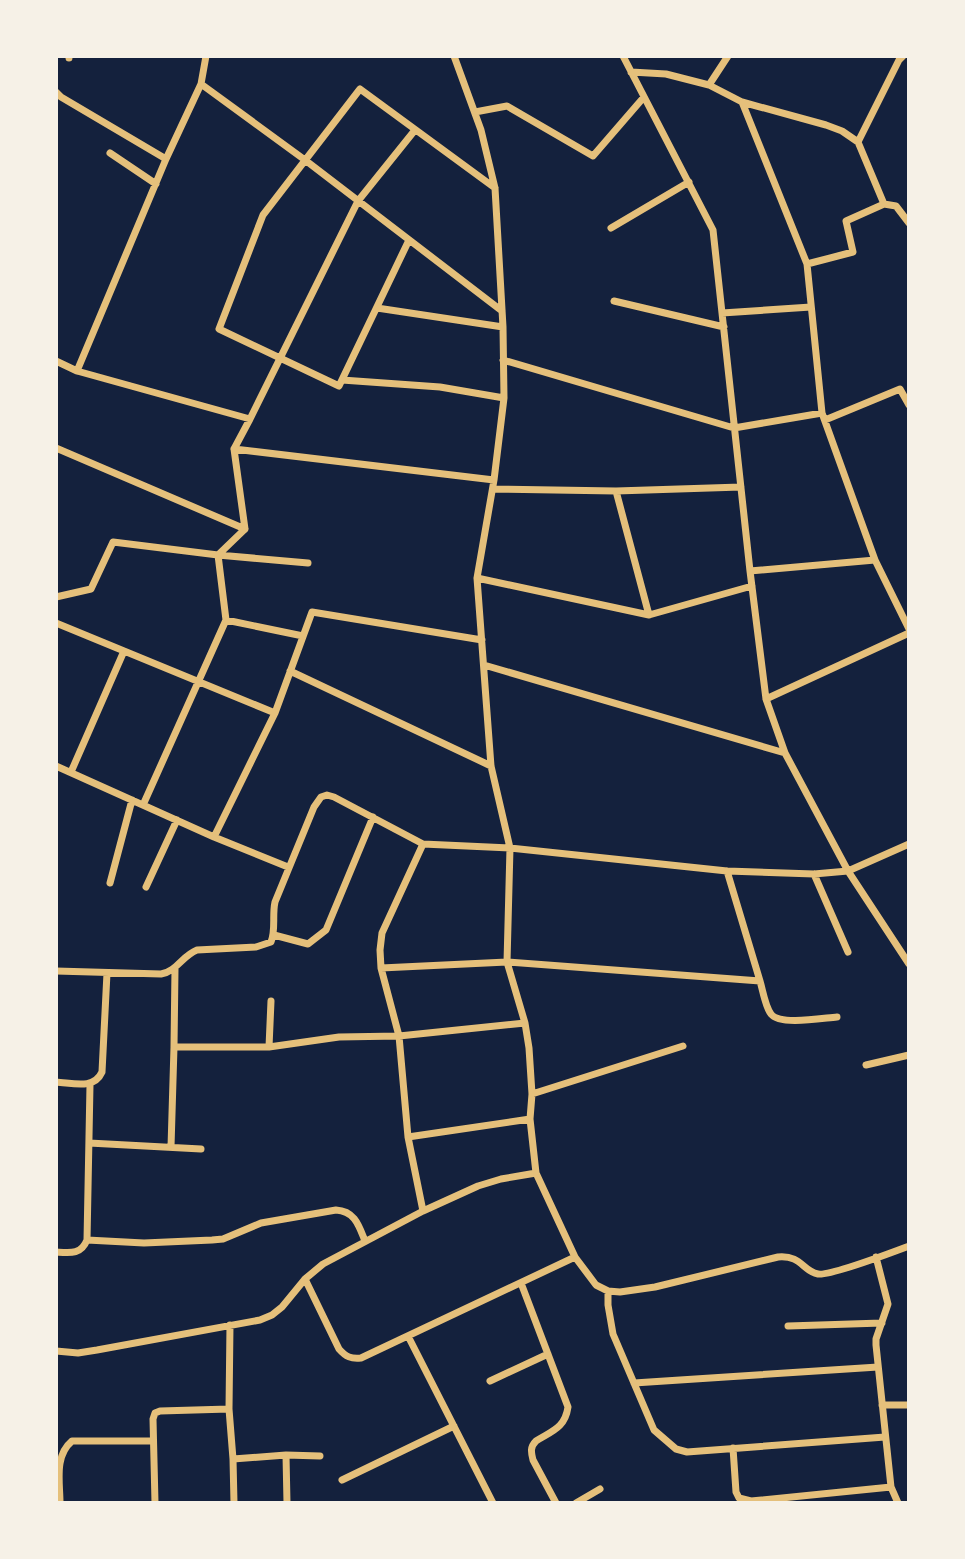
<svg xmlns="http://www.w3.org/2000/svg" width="965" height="1559" font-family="Merriweather,serif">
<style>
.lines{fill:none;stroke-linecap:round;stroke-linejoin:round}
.minor{stroke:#e5c07b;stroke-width:7}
</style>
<rect width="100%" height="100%" fill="#14213d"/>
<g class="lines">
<path class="minor" d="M454 56 481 130 495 188 503 327 504 398 494 480 477 578 491 766 510 848 507 962 525 1023 529 1048 532 1094 530 1119 536 1173 575 1257 596 1285 608 1291 620 1292 655 1287 778 1257C802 1255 802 1271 818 1274 830 1276 893 1252 909 1246
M623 56 713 230 750 571 766 699 785 753 848 871 909 964
M69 58V56
M201 84 305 160 502 311
M709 85 728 56
M56 92 61 97 166 159
M742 102 826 125 842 131 858 142 884 204 846 221 853 252 807 264
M475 112 507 106 593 156 644 97
M858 142 899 60 903 56
M110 153 156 184
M884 204 896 206 909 223
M611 228 689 182
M409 240 339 386 219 329 263 215 360 89 495 188
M614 301 724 327
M377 308 503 327
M722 313 811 307
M503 360 734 428 822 413 807 264 742 102 709 85 666 74 631 72
M56 361 77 371 250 419 234 449 494 480
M77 371 166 159 201 84 206 56
M342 380 440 387 504 398
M250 419 358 201 415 130
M825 420 900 389 909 405
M56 448 245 529
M234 449 245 529 218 555 308 563
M493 489 616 491
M875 560 909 629
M750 571 875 560 822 413
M477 578 649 615 616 491 741 487
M56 597 91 589 113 542 218 555 226 620
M649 615 752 586
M56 623 275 713
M484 665 785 753
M290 671 491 766
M766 699 909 633
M56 766 214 837 275 713 312 612 482 640
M71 772 124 651
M143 805 226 620 303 636
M214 837 288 867
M814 874 848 952
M110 883 132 800
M146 887 177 820
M274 935 308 944 326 930 373 817
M381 968 507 962 760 981 727 871
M175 969 174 1047H269L339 1037 399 1036 525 1023
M56 971 161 974C177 971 182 956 197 950L256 947 271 942C276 930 272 915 275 902L314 807 321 797 327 795 334 797 423 844 510 848 727 871 814 874 848 871 909 844
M760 981C763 991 765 1006 771 1014 780 1026 823 1018 837 1017
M269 1047 271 1001
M866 1065 909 1055
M56 1082C73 1083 94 1090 102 1072L107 973
M532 1094 683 1046
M408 1137 530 1119
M89 1143 201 1149
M171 1147 174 1047
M423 1211 478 1186 501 1179 536 1173
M87 1240 144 1243 212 1240 223 1239 261 1223 336 1210C355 1211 359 1226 365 1241
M56 1252C70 1253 81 1255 87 1240L90 1085
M305 1279 339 1349C346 1357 351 1359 361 1358L575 1257
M521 1283 568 1407C565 1428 552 1431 536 1441 530 1447 531 1452 533 1460L556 1503
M608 1291V1305L613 1334 654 1430 676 1449 687 1452 885 1437
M230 1325 229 1409 233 1459 234 1503
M788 1326 882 1323
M408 1336 493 1503
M56 1351 78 1353 97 1350 260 1320 272 1315 282 1307 305 1279 323 1264 423 1211 408 1137 399 1036 381 968 380 950 382 933 423 844
M490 1381 548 1354
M634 1383 878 1367
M882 1405H909
M733 1448 736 1492 739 1498 751 1501 891 1487 876 1345V1339L888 1304 876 1257
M286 1455 287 1503
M233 1459 286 1455 320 1456
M342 1480 454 1426
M891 1487 898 1503
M60 1503C60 1482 54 1456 72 1441H153
M155 1503 153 1419 155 1413 160 1411 229 1409
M576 1503 600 1489"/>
</g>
<rect width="965" height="1559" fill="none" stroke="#f6f1e7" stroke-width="116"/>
</svg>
